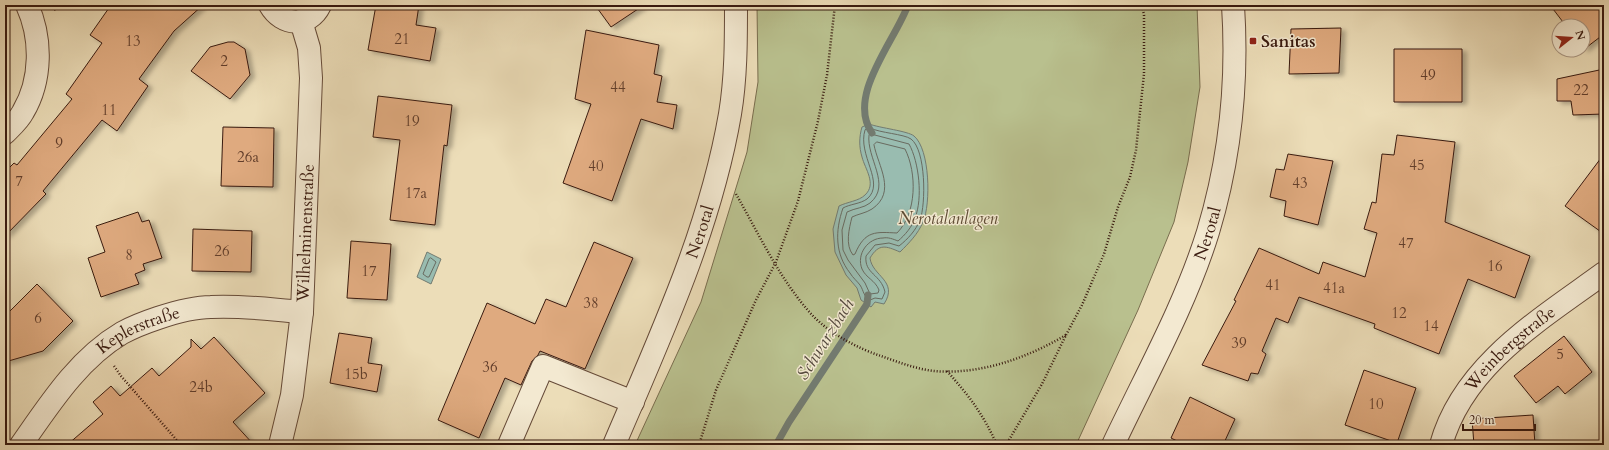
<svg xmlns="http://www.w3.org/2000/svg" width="1609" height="450" font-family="Cardo,serif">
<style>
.green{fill:#b9c08e;stroke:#796d4e}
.water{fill:#99bcb0;stroke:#737b70}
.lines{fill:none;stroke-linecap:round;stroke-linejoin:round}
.shore{stroke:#696b60;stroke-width:1}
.stream{stroke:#737b70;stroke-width:7}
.building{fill:#dfaa7f;stroke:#391a0f;filter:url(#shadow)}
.minor-casing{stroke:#664b39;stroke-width:24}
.path{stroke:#391a0f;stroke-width:2.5;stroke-dasharray:1 2;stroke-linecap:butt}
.minor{stroke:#f3e9d1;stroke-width:22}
.poi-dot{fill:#8f2418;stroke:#f3e9d1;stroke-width:1.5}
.labels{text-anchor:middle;stroke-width:3;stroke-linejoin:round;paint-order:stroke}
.number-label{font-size:15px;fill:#623e2b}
.poi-label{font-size:17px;font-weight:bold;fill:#391a0f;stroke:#f3e9d1;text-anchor:start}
.park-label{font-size:17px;font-style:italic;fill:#5f4c35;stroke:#f3e9d1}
.street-label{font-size:17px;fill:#391a0f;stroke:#f3e9d1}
.water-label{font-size:18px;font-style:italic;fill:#564b3f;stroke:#f3e9d1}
</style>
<defs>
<filter id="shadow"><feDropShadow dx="4.5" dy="2.5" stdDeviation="2" flood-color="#0004"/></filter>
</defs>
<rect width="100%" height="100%" fill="#ecddb8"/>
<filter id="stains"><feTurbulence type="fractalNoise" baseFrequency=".005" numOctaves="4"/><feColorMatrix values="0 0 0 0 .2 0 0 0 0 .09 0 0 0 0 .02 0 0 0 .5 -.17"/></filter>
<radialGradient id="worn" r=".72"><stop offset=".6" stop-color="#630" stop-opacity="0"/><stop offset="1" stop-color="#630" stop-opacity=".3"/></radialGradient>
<path class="green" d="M757 5H1197L1200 87 1188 162 1174 222 1138 310 1076 445H635L701 302 747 152 758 82Z"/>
<path class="water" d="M869 124C880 128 908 131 914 136 930 149 931 204 923 222 918 234 909 243 900 252 886 246 879 243 870 258 872 276 899 281 884 304L875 302 871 307 861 300 857 288 846 275 835 252 833 229 839 206C847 202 859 201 865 195 877 184 865 169 862 157 859 147 859 137 862 127Z
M427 252 441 259 431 284 417 277Z"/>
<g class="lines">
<path class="shore" d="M870 128C880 133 904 134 911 139 926 150 926 204 920 220 916 230 908 239 899 246L889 243 875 245 866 256C864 274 881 274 885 292L882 299 875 298 870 300C863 296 864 291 860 285 857 281 853 278 850 273 835 254 835 231 843 208 850 204 860 204 867 199 886 183 857 155 865 130Z
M871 134 909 144C919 162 923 198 915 218 912 227 905 235 898 241 893 239 888 237 883 238 868 238 856 254 862 269 866 278 875 280 879 290L878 293 870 294 865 283 848 260 843 250 842 230 847 212C855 208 864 208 870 203 892 185 866 158 869 135Z
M877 142 905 149C917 173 917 213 897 233 876 232 865 230 855 254L853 255C845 245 849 229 852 217 858 214 866 213 872 209 897 192 878 166 874 145Z
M431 258 436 262 429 277H427L423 274 429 259Z"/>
<path class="stream" d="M872 133C846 96 895 41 908 5
M776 445 789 422 867 304 868 295"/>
</g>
<path class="building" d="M111 5H203L174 31 139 79 148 86 117 131 102 120 43 191 46 194 5 236V172L14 163 17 165 72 99 66 94 102 43 90 35Z
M376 5H419L416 25 436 28 430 61 368 50Z
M595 5H644L611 27Z
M1550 5H1604V34L1583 50V26H1566Z
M1341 28 1339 73 1289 74 1291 29Z
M586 30 659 45 654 74 662 76 657 102 677 105 673 129 641 119 612 201 563 183 591 104 575 99Z
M228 42H234L245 49 250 75 230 99 191 71 210 47Z
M1394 49H1462V102H1394Z
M1604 69V114L1573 115 1571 101H1557V79Z
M378 96 452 105 447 146 444 145 435 225 390 220 400 140 373 137Z
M223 127 274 128 273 187 221 186Z
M1397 135 1455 142 1445 222 1530 256 1515 298 1468 279 1439 354 1374 328 1375 324 1299 297 1288 323 1276 318 1262 351 1266 354 1258 374 1251 373 1248 381 1202 365 1236 301 1234 300 1259 248 1319 274 1323 262 1365 277 1377 233 1364 229 1372 202 1376 203 1382 154 1394 155Z
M1288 154 1333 161 1318 225 1284 216 1286 201 1270 197 1276 169 1284 170Z
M1604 154V234L1565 206Z
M138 212 142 222 149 220 162 258 143 264 145 270 135 274 139 284 101 297 88 258 105 252 96 226Z
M193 229 252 231 251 272 192 271Z
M351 241 391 244 387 300 347 298Z
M594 242 633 258 585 369 540 351 538 355 532 361 521 385 505 378 479 438 438 420 487 303 535 324 546 299 566 307Z
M37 284 73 321 43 351 5 362V316Z
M339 333 372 338 368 363 382 365 377 392 330 383Z
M1564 336 1592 372 1565 394 1558 386 1536 403 1514 376Z
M214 337 265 393 233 422 254 445H67L103 414 93 402 111 386 120 396 152 368 159 376 191 347V339L201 349Z
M1364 370 1416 388 1397 443 1345 425Z
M1190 397 1235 419 1223 445H1185L1171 438Z
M1533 415 1535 445H1474L1472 419Z"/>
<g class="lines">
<g class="minor-casing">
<g id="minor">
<path d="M270 5C282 26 309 28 320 5"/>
<path d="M5 133C11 127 19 120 23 112 42 80 42 38 27 5"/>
<path id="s1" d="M21 445C49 405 78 359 122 333 133 327 146 322 158 318 176 312 193 307 211 307 241 305 273 310 302 312"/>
<path id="s2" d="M280 445 292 395 302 312 311 78 309 48 301 21"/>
<path d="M509 445 543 366 633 402"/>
<path id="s3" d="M614 445C660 337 710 230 730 114 736 78 736 41 736 5"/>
<path id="s4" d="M1113 445C1146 375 1185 306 1208 232 1230 159 1238 81 1233 5"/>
<path id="s5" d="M1441 445C1463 365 1541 319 1604 273"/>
</g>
</g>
<path class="path" d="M54 10 59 5
M736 194C760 236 781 282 814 317 831 334 859 349 881 356 898 362 916 369 934 371 980 375 1027 358 1066 335L1042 384 1006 445
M1066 335 1082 305 1104 254 1118 207 1130 177 1136 150 1144 74V15L1142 5
M114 366 121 376 181 445
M947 371C970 397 983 414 997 445
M699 445 716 390 756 300 776 262 798 201 818 121 827 75 835 5"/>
<use href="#minor" class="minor"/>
</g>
<rect class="poi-dot" x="1249" y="37" width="8" height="8" rx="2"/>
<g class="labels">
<g class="number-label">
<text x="402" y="44">21</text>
<text x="133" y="46">13</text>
<text x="224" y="66">2</text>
<text x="1428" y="80">49</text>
<text x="618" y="92">44</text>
<text x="1581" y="95">22</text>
<text x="109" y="115">11</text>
<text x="412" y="126">19</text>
<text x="59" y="148">9</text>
<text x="248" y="162">26a</text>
<text x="1417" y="170">45</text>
<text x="596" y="171">40</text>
<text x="19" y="186">7</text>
<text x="1300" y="188">43</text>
<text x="416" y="198">17a</text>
<text x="1406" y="248">47</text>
<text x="222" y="256">26</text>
<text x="129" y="260">8</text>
<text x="1495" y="271">16</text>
<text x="369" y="276">17</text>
<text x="1273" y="290">41</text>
<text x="1334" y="293">41a</text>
<text x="591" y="308">38</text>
<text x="1399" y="318">12</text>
<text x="38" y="323">6</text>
<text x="1431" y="331">14</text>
<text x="1239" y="348">39</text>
<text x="1560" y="359">5</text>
<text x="490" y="372">36</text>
<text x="356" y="379">15b</text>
<text x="201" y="392">24b</text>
<text x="1376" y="409">10</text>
</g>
<g class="poi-label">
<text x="1261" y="47">Sanitas</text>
</g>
<g class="park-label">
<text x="948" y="224">Nerotalanlagen</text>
</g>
<g class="street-label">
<text dy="6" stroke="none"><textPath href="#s3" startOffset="230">Nerotal</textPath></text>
<text dy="6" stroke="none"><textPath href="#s4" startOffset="232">Nerotal</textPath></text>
<text dy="6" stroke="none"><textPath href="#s2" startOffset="214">Wilhelminenstraße</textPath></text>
<text dy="6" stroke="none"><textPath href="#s1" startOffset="168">Keplerstraße</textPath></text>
<text dy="6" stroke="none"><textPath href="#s5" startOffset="121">Weinbergstraße</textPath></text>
</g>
<g class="water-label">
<text transform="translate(825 339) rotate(-58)" y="6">Schwarzbach</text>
</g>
</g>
<rect width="1609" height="450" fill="none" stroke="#ecddb8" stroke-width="20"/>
<rect x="6" y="6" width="1597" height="438" fill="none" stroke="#391a0f" stroke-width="2"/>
<rect x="10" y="10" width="1589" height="430" fill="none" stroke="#391a0f"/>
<g transform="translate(1571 38) rotate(73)"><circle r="19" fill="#f3e9d1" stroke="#a99683"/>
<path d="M0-3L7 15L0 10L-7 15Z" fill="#8f2418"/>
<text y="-6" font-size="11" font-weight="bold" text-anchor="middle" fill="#391a0f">N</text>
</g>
<path d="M1463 424v6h72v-6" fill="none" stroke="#391a0f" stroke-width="2"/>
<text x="1469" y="424" font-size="12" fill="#391a0f" stroke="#f3e9d1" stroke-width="3" paint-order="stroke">20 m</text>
<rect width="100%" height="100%" filter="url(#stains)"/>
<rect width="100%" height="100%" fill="url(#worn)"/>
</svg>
